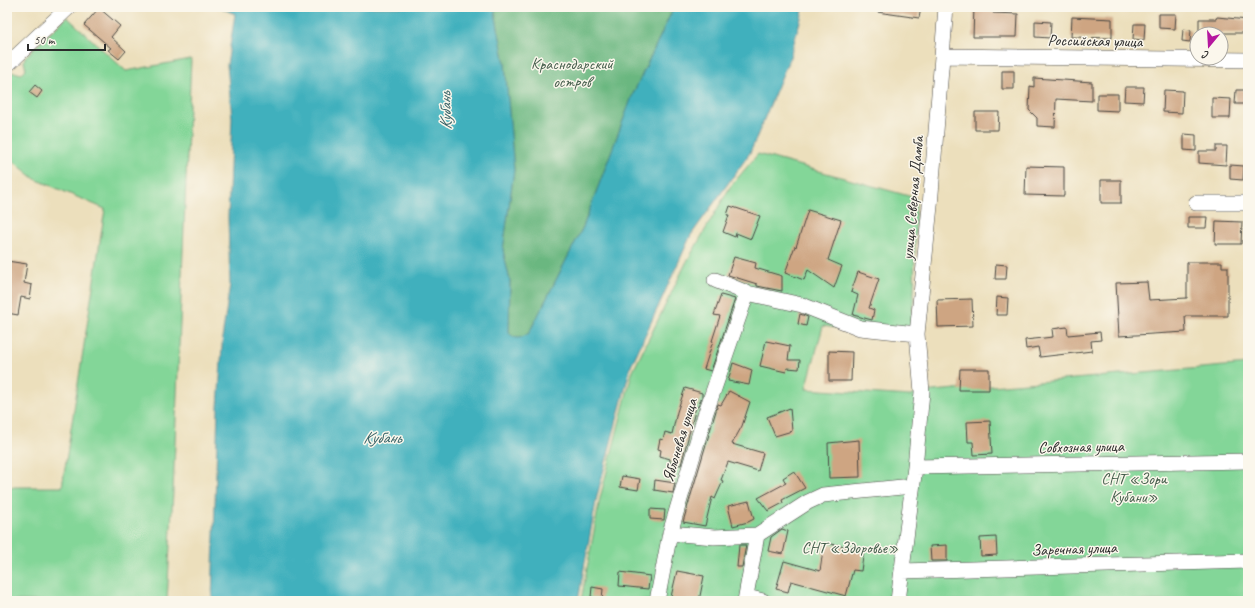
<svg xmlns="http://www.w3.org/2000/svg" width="1255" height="608" font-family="Caveat,sans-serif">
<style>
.green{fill:#83d698;stroke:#578062}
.forest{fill:#6ab780;stroke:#4a7156}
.water{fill:#41b0bd;stroke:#366e74}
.building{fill:#cea582}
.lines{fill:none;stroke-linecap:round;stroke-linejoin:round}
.minor-casing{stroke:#484641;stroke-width:16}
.minor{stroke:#fff;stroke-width:15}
.labels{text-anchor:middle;stroke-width:3;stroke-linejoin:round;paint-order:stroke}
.street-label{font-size:16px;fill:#2b2b2b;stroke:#fbf7ec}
.park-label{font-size:16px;fill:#455e4c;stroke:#fbf7ec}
.water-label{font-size:17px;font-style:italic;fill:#346065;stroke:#fbf7ec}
</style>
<rect width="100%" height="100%" fill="#fbf7ec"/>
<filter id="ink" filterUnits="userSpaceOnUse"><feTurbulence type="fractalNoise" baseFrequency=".025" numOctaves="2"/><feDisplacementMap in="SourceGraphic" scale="8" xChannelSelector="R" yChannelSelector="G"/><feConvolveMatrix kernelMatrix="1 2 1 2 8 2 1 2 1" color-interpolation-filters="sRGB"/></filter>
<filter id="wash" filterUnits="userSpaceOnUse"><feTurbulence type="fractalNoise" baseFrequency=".012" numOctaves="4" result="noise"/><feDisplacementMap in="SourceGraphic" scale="16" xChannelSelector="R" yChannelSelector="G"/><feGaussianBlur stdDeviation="0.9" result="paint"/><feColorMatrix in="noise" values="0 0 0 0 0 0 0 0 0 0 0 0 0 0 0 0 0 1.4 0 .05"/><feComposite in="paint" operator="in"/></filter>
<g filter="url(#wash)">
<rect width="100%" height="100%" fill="#ecdfbc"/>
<path class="green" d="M67 17 126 71 191 59 173 491 167 601H7V489L14 487H62L105 209 35 179 7 156V74L14 72 21 74 26 69 24 62 25 57Z
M758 154 916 198 914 291 911 328 908 338 823 326 806 389 910 396 922 392 1248 364V601H581L600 498 632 373 686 263 730 187Z"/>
<path class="forest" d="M494 7H674L633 94 583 227 529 333C521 339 515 340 509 333L510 281 503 250 514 170 505 64Z"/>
<path class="water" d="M223 7H494L505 64 514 170 503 250 510 281 509 333C515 340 521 339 529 333L583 227 633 94 674 7H804L790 57 750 153 691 235 631 366 597 496 578 601H212L218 407 223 332 230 284 228 217 232 118 227 65 235 14 223 9Z"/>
<g id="blocks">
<path class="building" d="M878 7H913L921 8 919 18 877 12Z
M974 7H993V13L1018 14 1017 37H973Z
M99 8 120 26 111 37 126 51 119 59 108 50 111 48 84 25Z
M1159 14H1176L1175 29 1159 28Z
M1072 17 1112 19V38L1071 37Z
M1217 17 1248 20V33H1216V32L1199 31V19H1216Z
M1035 21 1051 22 1050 38 1035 37Z
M1134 24H1145L1144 40 1133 39Z
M1183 29 1191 30 1190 42 1182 41Z
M1002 71H1014V89H1002Z
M1034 78 1092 82V101L1056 99 1055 127 1037 126V118L1029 110 1030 86 1034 87Z
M35 85 42 91 37 98 29 92Z
M1125 87H1144L1143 102 1124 101Z
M1164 90 1183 91 1182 113 1163 112Z
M1236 90H1248V104H1235Z
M1097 94H1118V111L1097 110Z
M1212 98 1231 99 1230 118H1212Z
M975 112H999L998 130H975Z
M1184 134 1196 135V151L1184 150Z
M1216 146H1227L1226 165 1199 163V151H1216Z
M1230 165 1244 166 1243 180 1230 179Z
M1026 166 1064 167V196L1025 195Z
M1101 180H1121V203H1101Z
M730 206 760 216 751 239 736 233 735 237 723 232 729 215H727Z
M808 210 841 220 828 260 842 266 834 288 808 270 804 280 785 273 795 246 796 247Z
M1188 217H1207L1206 228H1188Z
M1216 221 1242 222 1241 244H1215Z
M734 257 756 263 755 268 782 276V291L757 286V284L728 275Z
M7 261 27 264 24 283 32 285 30 299 21 297 18 315 7 313Z
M1187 262H1222V267H1228V316H1185L1186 332 1119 336 1116 283 1147 282 1149 300 1187 298Z
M996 264 1007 265 1006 279H995Z
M858 272 879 279 869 308 874 310 872 320 853 315 858 295 851 292Z
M721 295 735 299 711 371 704 369 713 341H712L720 316 714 315Z
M997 297 1008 298 1007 315H996Z
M972 299 973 326 938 327 937 300Z
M800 314 808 317 806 326 798 324Z
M1067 327 1068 335 1100 332 1101 340 1091 341 1092 351 1040 357 1038 347 1026 349 1025 340 1053 337 1052 329Z
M766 341 790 346 788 360H800L799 369 787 368 786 372 760 366Z
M829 351 852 352 851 381H829Z
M733 363 752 370 749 385 728 381Z
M960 369H989V390H959Z
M685 388 702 393V397L698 407H696L681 465 670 463V459L660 456 661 450 658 449 660 439 663 440 665 432 672 434 677 412Z
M729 391 750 402 742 426 732 444 763 453 758 471 728 462 721 480 723 481 715 499 712 497 705 526 683 522 718 404 721 405Z
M790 408 792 431 775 436 767 417Z
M990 421 992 454 974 455 973 442H968L967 422Z
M859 440 860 477 829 478 828 443Z
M794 471 805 488 782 500 783 503 768 511 758 498 786 483 783 478Z
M622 476 640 479 638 490 620 487Z
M655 480 675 483 673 493 654 490Z
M749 501 754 519 748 522 733 526 728 506Z
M650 509 665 510 664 520 650 519Z
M782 529 788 531 783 554 768 551 771 537Z
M996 537 997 555 981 556 980 538Z
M824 543 864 549 861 571 853 570 846 596 791 581 788 592 776 589 784 561 820 571Z
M739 545H746L742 567H737Z
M947 545V561H931L930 546Z
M677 571 704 576 699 601H670Z
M620 572 650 576 648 589 619 586Z
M592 587 603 589 602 599 591 597Z"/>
</g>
</g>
<g filter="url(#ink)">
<use href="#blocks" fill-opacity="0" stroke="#484641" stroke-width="1"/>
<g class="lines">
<g class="minor-casing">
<path id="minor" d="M942 56 1248 60
M7 65 69 7
M1196 203H1248
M715 280 747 293 802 305 860 328 917 334
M915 467 1248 461
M670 533 714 537 757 535
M902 571 1248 561
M747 597 763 601
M657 601 670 533 705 415 747 293
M745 601 757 535 808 502 823 495 912 486
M898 601 915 467 922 392 917 334 930 206 946 7"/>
</g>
<use href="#minor" class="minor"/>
</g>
</g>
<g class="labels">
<g class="street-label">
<text transform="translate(1095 40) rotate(1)" y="6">Российская улица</text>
<text transform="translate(912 198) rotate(-85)" y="6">улица Северная Дамба</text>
<text transform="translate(679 440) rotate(-73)" y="6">Яблоневая улица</text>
<text transform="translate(1081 446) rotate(-1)" y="6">Совхозная улица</text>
<text transform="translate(1074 548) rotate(-2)" y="6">Заречная улица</text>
</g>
<g class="park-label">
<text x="572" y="69">Краснодарский<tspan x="572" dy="18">остров</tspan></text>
<text x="1134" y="484">СНТ «Зори<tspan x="1134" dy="18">Кубани»</tspan></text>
<text x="850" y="553">СНТ «Здоровье»</text>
</g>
<g class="water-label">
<text transform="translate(445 111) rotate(-91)" y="6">Кубань</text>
<text x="382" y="443">Кубань</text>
</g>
</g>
<rect width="1255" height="608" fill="none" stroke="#fbf7ec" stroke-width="24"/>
<g transform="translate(1209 46) rotate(198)"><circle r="19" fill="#fbf7ec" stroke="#a8a59f"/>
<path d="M0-3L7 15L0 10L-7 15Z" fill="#b5179e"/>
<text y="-6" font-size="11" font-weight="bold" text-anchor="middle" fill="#2b2b2b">С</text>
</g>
<path d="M28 44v6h77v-6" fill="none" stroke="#2b2b2b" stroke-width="2"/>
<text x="34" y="44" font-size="12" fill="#2b2b2b" stroke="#fbf7ec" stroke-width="3" paint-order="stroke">50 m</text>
</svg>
